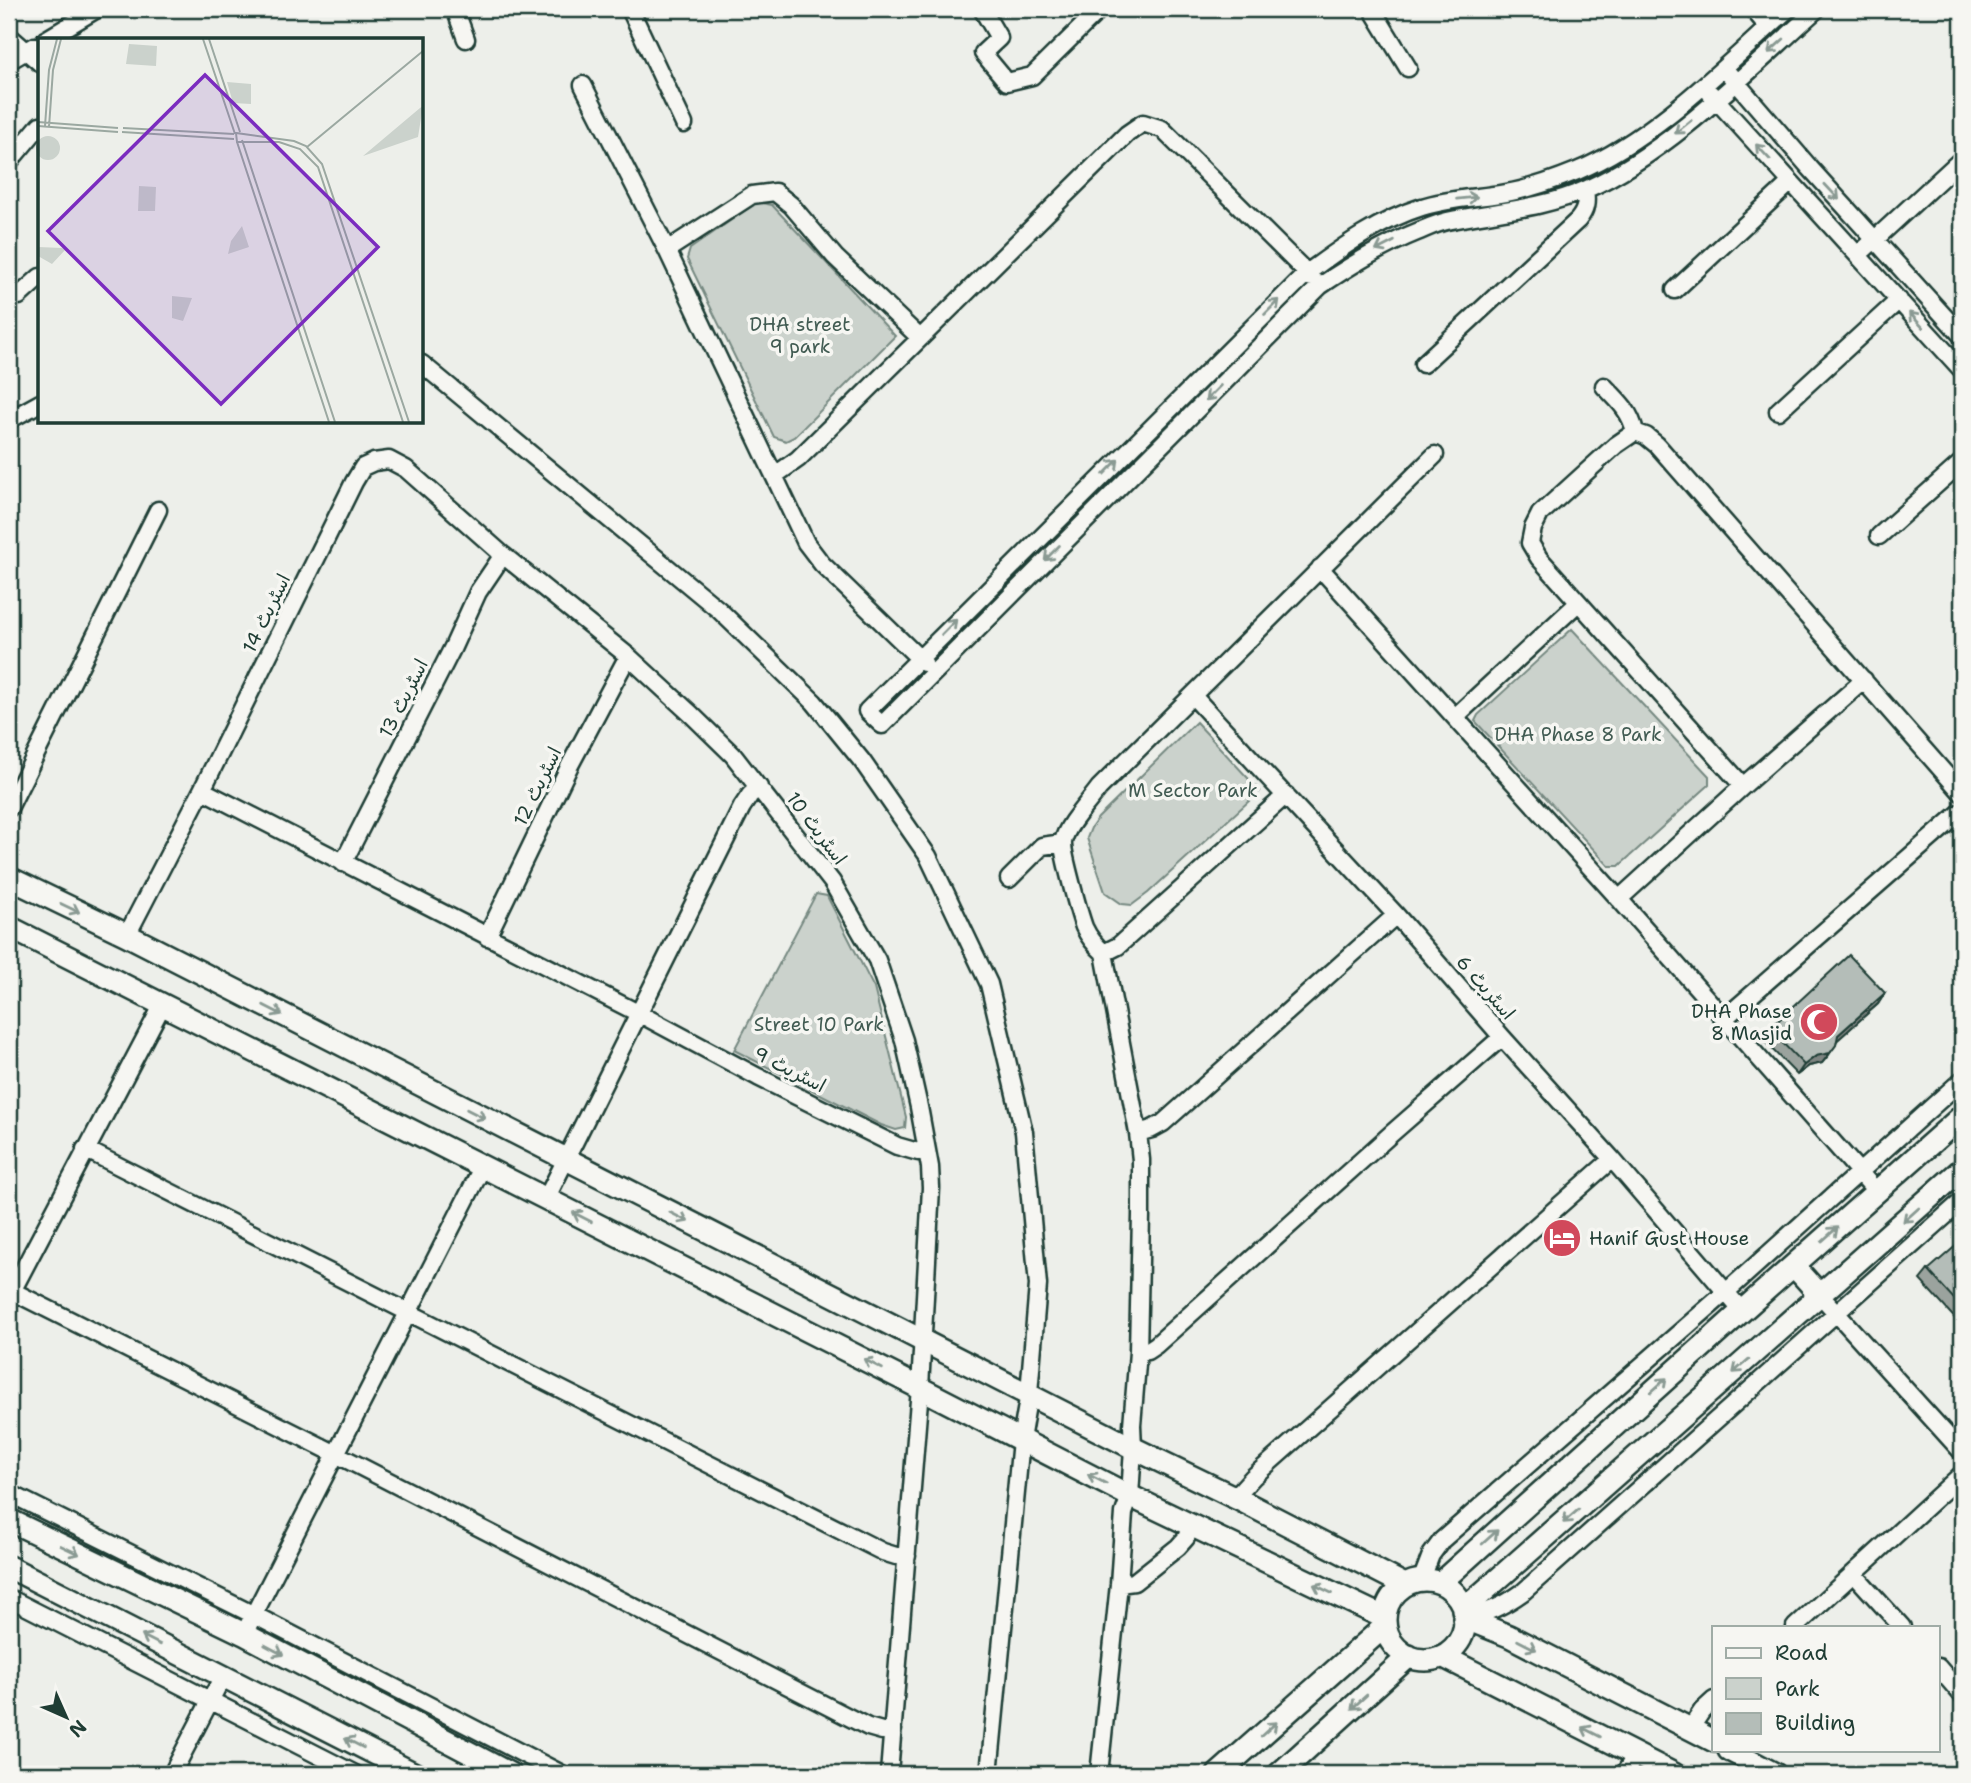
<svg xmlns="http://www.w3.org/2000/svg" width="1971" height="1783" font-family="'Shantell Sans','Playpen Sans Arabic',sans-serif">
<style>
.green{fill:#cbd2cc;stroke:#758880;stroke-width:2}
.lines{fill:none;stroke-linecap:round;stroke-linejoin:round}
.minor-casing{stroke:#1f3d34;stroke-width:21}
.tertiary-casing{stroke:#1f3d34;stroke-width:26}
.minor{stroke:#f6f6f2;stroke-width:16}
.tertiary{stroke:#f6f6f2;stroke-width:21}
.wall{fill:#9ba39e;stroke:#1f3d34;stroke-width:2}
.shaded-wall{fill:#7e8481;stroke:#1f3d34;stroke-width:2}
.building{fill:#b4bdb8;stroke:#1f3d34;stroke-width:2}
.oneway{stroke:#8a9a93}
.labels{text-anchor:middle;stroke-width:7;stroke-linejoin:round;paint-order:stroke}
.park-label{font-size:19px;fill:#415b52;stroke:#f6f6f2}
.street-label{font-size:19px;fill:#1f3d34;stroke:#f6f6f2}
.poi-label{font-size:19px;fill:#1f3d34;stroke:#f6f6f2;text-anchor:end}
.inset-road{fill:none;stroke:#9ba8a1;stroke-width:2}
.view{fill:#7b2cbf;fill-opacity:0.15;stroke:#7b2cbf;stroke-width:3.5}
.inset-edge{fill:none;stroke:#1f3d34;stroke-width:3.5}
</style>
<rect width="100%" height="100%" fill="#edefea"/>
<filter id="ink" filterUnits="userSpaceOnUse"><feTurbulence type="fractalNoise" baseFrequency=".0143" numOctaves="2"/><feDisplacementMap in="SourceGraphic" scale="14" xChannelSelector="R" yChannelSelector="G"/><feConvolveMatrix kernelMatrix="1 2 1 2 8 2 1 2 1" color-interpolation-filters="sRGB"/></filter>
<g filter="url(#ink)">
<path class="green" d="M757 202 772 205 895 336 794 437 786 441 774 437 687 259 690 249Z
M1572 629 1709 776V785L1619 866H1609L1475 721 1478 715Z
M1196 722 1260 791 1148 893 1132 905 1122 904 1105 892 1087 838 1091 828 1098 818Z
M816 894 827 896 874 988 906 1117 905 1128 896 1130 881 1125 734 1050Z"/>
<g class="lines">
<g class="minor-casing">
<path id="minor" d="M455 9 466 39
M630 9 684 124
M982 9 999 38 983 53 1007 82 1032 76 1100 9
M1372 9 1408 68
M1753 9 1768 27
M1788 9C1726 65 1654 139 1577 171 1555 180 1530 189 1506 193 1478 198 1449 198 1422 207 1380 220 1342 247 1307 273L867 711 882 725 1320 286C1351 265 1382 246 1417 232 1427 228 1437 223 1447 221 1494 211 1543 209 1587 189 1670 152 1749 70 1817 9
M9 36 40 63
M45 40 97 9
M9 61 35 46
M1729 74 1810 168 1962 336
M583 85 667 250 806 543 822 564 924 663
M1710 93 1962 370
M9 162 40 125
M667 250 752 195 775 192 791 205 835 257 920 338
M1858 255 1962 159
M1675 290 1791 182
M19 296 40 277
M422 364 719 610 814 702 862 761 928 856 989 984 1024 1132 1038 1285 1029 1393 1021 1440 989 1774
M1423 364 1578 220C1586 210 1587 203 1585 190
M1604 386C1618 400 1631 412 1635 432
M1778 411 1899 300
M9 420 40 403
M774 476 798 459 1127 134 1143 123 1162 129 1312 278
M1879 536 1962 462
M1320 568 1619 899 1877 1192
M1193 696 1396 915 1502 1037 1612 1159 1742 1311
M1455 717 1578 603
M1743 786 1539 558 1530 543 1533 528 1540 514 1616 445 1635 432 1646 436 1657 445 1962 793
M202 790 638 1013 758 1077 897 1146 918 1152H927
M9 808 158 510
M343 863 453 647 478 592 503 555
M1009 879 1042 846 1063 843
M1619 899 1743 786 1864 680
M127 935 202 790 354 482 363 467 374 462 389 460 406 469 503 555 628 656 692 715 733 755 832 882 877 960 904 1040 919 1107 930 1167 931 1188 920 1388 889 1774
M487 937 570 765 628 656
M1104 953 1118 946 1286 795
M1725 1018 1962 811
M1138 1133 1152 1129 1163 1123 1396 915
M85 1149 883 1552 896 1556H907
M546 1199 742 807 750 795 759 787
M12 1291 336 1454 868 1727 882 1731 893 1730
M1821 1296 1962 1452
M9 1297 163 1004
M1138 1352 1147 1351 1156 1345 1391 1134 1502 1037
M9 1493 254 1615 562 1774
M1238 1499 1243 1488 1253 1477 1612 1159
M1854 1574 1902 1627
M1421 1581 1431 1555 1442 1540 1726 1292 1962 1080
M1119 1584 1134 1582 1178 1547 1186 1538 1191 1526
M9 1598 355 1774
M1464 1618C1489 1612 1502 1607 1523 1592L1962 1201
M249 1624 482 1168
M1795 1627 1962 1474
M1938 1667 1962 1695
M1690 1729 1702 1711 1714 1700
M172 1774 223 1676
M1099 1774 1119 1584 1124 1513 1130 1496 1133 1448 1132 1425 1138 1352 1141 1215V1160L1138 1133 1104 953C1095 945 1089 938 1084 927 1080 916 1062 853 1063 842 1066 825 1089 802 1099 788L1435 455
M1624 1774 1636 1755"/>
</g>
<g class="tertiary-casing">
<path id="tertiary" d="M9 878 127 935 1133 1448 1238 1499 1405 1585
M9 927 920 1388 1130 1496 1385 1618
M1794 1266 1821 1296
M9 1520 244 1634 510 1774
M9 1567 415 1774
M1385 1620a40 40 0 1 1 80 0a40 40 0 1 1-80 0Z
M1440 1583 1742 1311 1962 1116
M1463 1610 1962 1169
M1464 1618 1509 1636 1714 1741
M1442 1656 1674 1774
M1729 1750 1775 1774
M1218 1774 1385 1626
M1279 1774 1409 1656"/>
</g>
<use href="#minor" class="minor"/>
<use href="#tertiary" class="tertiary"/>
</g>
<path class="wall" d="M1885 993 1878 1004 1837 1040 1829 1055 1822 1063 1809 1066 1797 1075 1762 1039 1769 1029Z
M1962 1250V1323L1960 1324 1920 1280 1928 1270Z"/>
<path class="shaded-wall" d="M1885 993 1878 1004 1831 1046 1838 1035Z
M1836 1045 1822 1063 1809 1066 1797 1075 1804 1065 1816 1056Z"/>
<path class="building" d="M1849 955 1885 993 1838 1035 1836 1045 1830 1053 1816 1056 1804 1065 1769 1029Z
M1958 1244 1962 1250V1308L1928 1270Z"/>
<defs><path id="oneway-shaft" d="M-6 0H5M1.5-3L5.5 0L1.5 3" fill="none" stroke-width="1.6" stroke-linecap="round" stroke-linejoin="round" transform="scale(1.75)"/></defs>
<g class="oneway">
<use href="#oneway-shaft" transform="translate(1776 46) rotate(138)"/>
<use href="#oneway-shaft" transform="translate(1683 127) rotate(141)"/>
<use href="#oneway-shaft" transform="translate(1763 152) rotate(-133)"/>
<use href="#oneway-shaft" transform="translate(1832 192) rotate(47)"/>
<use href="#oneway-shaft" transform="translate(1467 198) rotate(-6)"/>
<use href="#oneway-shaft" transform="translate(1385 246) rotate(153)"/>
<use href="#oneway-shaft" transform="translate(1272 307) rotate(-45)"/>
<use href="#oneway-shaft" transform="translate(1916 320) rotate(-132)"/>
<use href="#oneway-shaft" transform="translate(1213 393) rotate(135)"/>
<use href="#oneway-shaft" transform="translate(1111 467) rotate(-45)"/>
<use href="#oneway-shaft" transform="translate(1052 553) rotate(135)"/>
<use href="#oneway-shaft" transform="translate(949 627) rotate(-45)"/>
<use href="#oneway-shaft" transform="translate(70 908) rotate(26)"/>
<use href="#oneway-shaft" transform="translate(273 1010) rotate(27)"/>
<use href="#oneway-shaft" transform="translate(476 1114) rotate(27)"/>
<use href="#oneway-shaft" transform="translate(1911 1215) rotate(138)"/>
<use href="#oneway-shaft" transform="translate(582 1217) rotate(-153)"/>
<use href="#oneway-shaft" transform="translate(679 1217) rotate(27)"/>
<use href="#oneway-shaft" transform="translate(1830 1234) rotate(-42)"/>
<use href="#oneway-shaft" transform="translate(873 1364) rotate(-153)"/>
<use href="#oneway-shaft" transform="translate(1741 1366) rotate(139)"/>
<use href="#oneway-shaft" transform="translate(1659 1385) rotate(-42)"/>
<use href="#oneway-shaft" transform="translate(1097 1479) rotate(-153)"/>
<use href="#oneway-shaft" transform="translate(1571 1516) rotate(139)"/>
<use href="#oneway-shaft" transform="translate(1490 1537) rotate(-42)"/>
<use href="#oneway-shaft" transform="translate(70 1550) rotate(26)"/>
<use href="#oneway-shaft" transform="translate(1323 1589) rotate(-155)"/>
<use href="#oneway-shaft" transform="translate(151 1640) rotate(-153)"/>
<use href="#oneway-shaft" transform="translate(1527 1645) rotate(27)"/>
<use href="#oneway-shaft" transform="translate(274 1650) rotate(28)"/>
<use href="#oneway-shaft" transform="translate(1359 1702) rotate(138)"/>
<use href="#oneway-shaft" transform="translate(1269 1729) rotate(-42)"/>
<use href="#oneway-shaft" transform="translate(1591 1732) rotate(-153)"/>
<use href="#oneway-shaft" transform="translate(354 1743) rotate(-153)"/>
</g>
</g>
<defs>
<g id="mosque-disc" transform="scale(2.0125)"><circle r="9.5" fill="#d1495b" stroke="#f6f6f2"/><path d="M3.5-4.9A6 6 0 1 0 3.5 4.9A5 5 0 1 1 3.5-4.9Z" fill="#fff"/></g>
<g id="hotel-disc" transform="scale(2.0125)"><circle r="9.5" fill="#d1495b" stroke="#f6f6f2"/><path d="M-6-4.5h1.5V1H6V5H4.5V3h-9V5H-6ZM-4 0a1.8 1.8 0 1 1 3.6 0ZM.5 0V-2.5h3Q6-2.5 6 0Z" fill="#fff"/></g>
</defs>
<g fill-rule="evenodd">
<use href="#mosque-disc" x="1819" y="1022"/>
<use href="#hotel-disc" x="1562" y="1238"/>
</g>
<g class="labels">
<g class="park-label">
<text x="800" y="331">DHA street<tspan x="800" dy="22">9 park</tspan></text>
<text x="1578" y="741">DHA Phase 8 Park</text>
<text x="1193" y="797">M Sector Park</text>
<text x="819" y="1031">Street 10 Park</text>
</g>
<g class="street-label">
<text transform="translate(266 613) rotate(-64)" y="7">اسٹریٹ 14</text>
<text transform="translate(403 698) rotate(-63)" y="7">اسٹریٹ 13</text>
<text transform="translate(537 786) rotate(-64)" y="7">اسٹریٹ 12</text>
<text transform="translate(817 828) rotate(53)" y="7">اسٹریٹ 10</text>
<text transform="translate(1486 987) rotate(49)" y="7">اسٹریٹ 6</text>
<text transform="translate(790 1069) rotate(27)" y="7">اسٹریٹ 9</text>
</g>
<g class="poi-label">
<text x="1792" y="1018">DHA Phase<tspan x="1792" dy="22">8 Masjid</tspan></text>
<text x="1589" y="1245" text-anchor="start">Hanif Gust House</text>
</g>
</g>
<g transform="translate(38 38)">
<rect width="385" height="385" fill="#edefea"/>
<path d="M91 6 119 8 118 28 88 26ZM189 44 213 46V66L195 65ZM385 68 380 99 325 118 382 70ZM-2 110a12 12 0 1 1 24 0a12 12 0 1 1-24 0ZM101 148 118 149 117 173H100ZM204 188 211 209 190 216 193 203ZM0 209 24 210 27 212 14 226 0 218ZM134 258 154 260 145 283 134 280Z" fill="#cbd2cc"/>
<path class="inset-road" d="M165 1 197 96M171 1 202 94M0 84 80 90M0 88 80 94M7 88 11 32 19 1M11 89 15 32 23 1M85 90 196 96M84 94 196 101M204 102 297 384M199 104 291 384M269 109 385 13M365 384 280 129 262 111 241 104H199L198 95 256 103 268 108 284 126 371 384"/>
<path class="view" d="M167 37 340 209 183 366 10 193Z"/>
<rect width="385" height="385" class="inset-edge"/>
</g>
<rect width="1971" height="1783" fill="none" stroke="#f6f6f2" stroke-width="35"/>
<rect x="18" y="18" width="1936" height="1748" fill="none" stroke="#1f3d34" stroke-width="2.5" filter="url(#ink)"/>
<rect x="1712" y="1626" width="228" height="126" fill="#f6f6f2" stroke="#a0aca6" stroke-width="2"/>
<rect x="1726" y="1648" width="35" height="10" fill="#f6f6f2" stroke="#a0aca6" stroke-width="2"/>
<text x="1775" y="1660" font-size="21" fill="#1f3d34">Road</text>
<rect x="1726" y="1678" width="35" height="21" fill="#cbd2cc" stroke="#a0aca6" stroke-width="2"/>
<text x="1775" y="1696" font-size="21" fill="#1f3d34">Park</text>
<rect x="1726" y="1713" width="35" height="21" fill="#b4bdb8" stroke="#a0aca6" stroke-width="2"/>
<text x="1775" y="1730" font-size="21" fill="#1f3d34">Building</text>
<g transform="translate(66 1717) rotate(135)" stroke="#f6f6f2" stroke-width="5" paint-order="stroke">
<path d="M0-5L12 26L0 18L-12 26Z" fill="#1f3d34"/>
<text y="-10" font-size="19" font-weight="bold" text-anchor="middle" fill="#1f3d34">N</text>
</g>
</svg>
